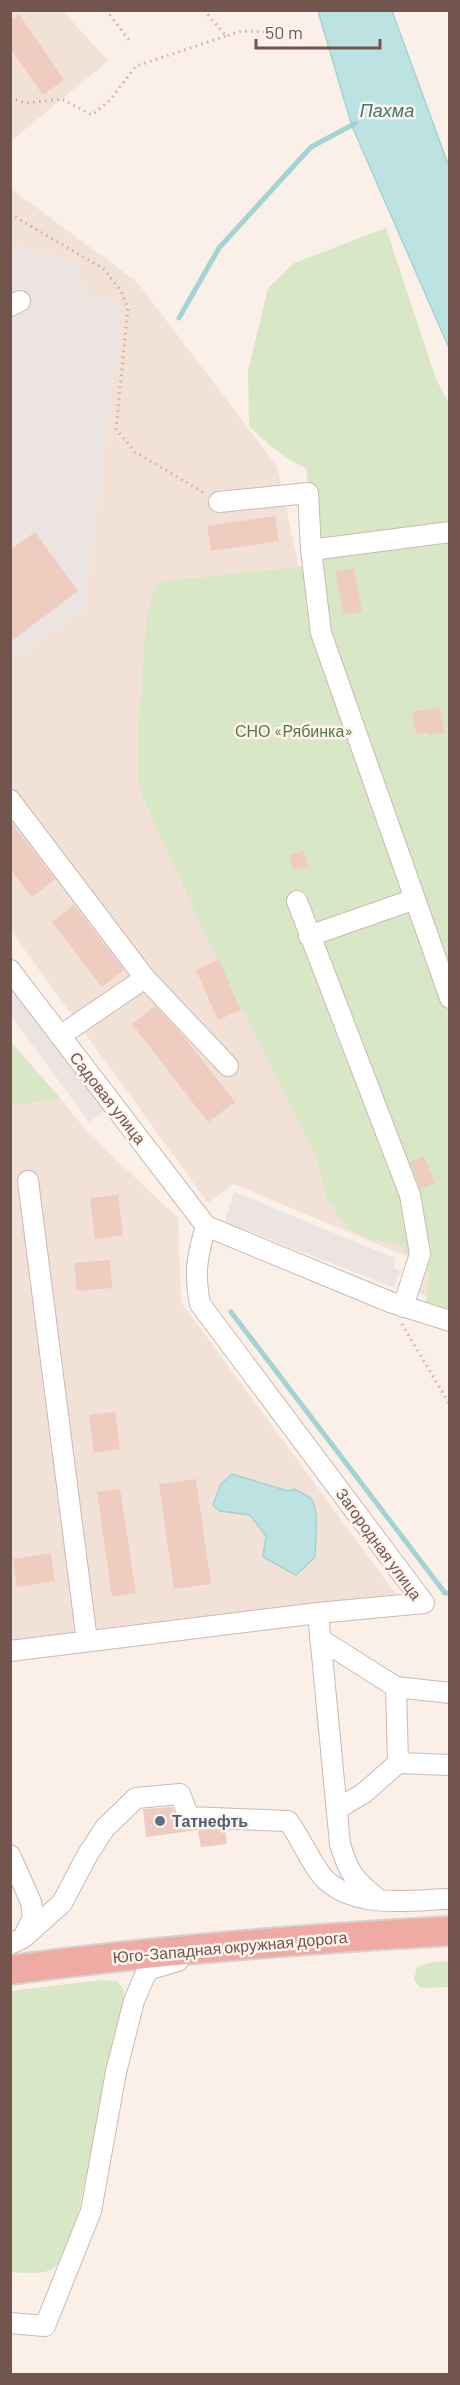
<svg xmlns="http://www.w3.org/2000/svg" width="460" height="2385" font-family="Barlow,sans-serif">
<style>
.residential{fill:#f1e1d6}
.industrial{fill:#ebe4e0}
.green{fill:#d8e7c6}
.water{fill:#bde2e2;stroke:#a4d3d3;stroke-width:1.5}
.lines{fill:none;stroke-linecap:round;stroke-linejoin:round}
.stream{stroke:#a4d3d3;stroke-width:5}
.building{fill:#eeccc0}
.minor-casing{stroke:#cdb9b1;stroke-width:22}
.highway-casing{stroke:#d8cfcd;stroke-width:32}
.path{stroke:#d2afa4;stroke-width:3;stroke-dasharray:1.5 4.5;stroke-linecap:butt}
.minor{stroke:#fff;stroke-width:20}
.highway{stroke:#efaba3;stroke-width:28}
.service-dot{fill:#5c6f8a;stroke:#fdf4ed;stroke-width:2}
.labels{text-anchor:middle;stroke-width:5;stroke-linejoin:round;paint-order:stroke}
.park-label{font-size:16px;fill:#5c7746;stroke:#fdf4ed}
.street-label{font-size:16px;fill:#72554d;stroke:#fdf4ed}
.service-label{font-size:16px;font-weight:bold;fill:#4e5e75;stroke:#fdf4ed;text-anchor:start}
.water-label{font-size:18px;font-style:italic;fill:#427576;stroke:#fdf4ed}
</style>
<rect width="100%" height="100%" fill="#faf0e7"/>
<path class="residential" d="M11 11H63L108 61 11 141Z
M10 188 137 282 277 466 321 670 449 1302 421 1294 408 1257 234 1184 208 1203 11 931V661L84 608 122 305 87 295 74 261 11 245Z
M61 1099 88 1133 178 1218 181 1302 409 1612 11 1658 10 1106Z"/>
<path class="industrial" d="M11 245 74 261 87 295 122 305 84 608 11 661Z
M11 987 104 1111 89 1122 11 1016Z
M234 1192 395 1258 393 1268 401 1271 393 1287 225 1222Z"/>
<path class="green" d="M386 228 436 379 449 404V1317L424 1313 430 1273 415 1266 400 1244 370 1239 348 1229 327 1198 316 1157 207 938 139 789V720L147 615 157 582 319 565 306 468C284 458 266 443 249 426L248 371 268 288 294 263Z
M11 1042 61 1099 11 1106Z
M449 1961V1987L421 1988 414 1980 417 1967 428 1963Z
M102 1980 117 1981 123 1988 124 1997 73 2238C57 2275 49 2275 11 2272L10 1991Z"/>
<path class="water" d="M318 11H392L449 167V348L352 126Z
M232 1474 288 1491 294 1489C299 1492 308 1495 311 1499 320 1509 315 1543 315 1557L296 1575 263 1557 266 1536 250 1515 220 1511 213 1505 221 1484Z"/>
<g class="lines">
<path class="stream" d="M179 318 219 248 311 147 356 123
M231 1312 445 1593H450"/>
</g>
<path class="building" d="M19 14 64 80 43 95 10 48V20Z
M275 516 279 541 211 551 207 526Z
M35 532 78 591 10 642V550Z
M354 568 362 612 343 615 335 571Z
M440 708 445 733 428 735V732L416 734 412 712Z
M10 821 55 879 32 897 10 869Z
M304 851 308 866 293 870 289 855Z
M74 905 124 970 102 987 52 922Z
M219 960 241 1010 218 1020 196 970Z
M155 1006 185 1038 235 1102 208 1122 132 1024Z
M424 1156 435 1183 421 1189 410 1162Z
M118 1195 123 1235 95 1239 90 1198Z
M110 1260 112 1288 77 1291 74 1263Z
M115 1412 120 1449 94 1453 89 1415Z
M196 1479 211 1584 174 1589 159 1484Z
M120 1489 136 1593 112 1597 97 1492Z
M51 1553 55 1581 17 1587 13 1559Z
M172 1807 183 1827 225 1830 227 1844 201 1847 198 1830 146 1837 143 1809Z"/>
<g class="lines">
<g class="minor-casing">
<path id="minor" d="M10 306 20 301
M219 502 308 493 311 550 321 633 450 998
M311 550 450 532
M10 800 145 978 60 1036
M297 901 410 1195 420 1254 403 1307
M309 936 415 899
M10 970 206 1226 390 1302 450 1321
M145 978 228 1066
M28 1181 87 1641
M318 1613 340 1844C349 1874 354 1880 378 1899
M320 1639 396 1687 398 1763 364 1793 337 1809
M10 1651 318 1613 424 1603 200 1304C194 1273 197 1256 206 1226
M396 1687 450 1693
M398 1763 450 1765
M10 1855 31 1902 33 1917 23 1938 10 1944
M23 1938 62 1903 88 1854 105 1828 136 1798 180 1794 189 1817 288 1821C301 1838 309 1860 322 1876 352 1910 409 1900 450 1899
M10 2323 45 2326 91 2211 116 2072 134 2001 145 1975 151 1969 178 1961"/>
</g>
<g class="highway-casing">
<path id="highway" d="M10 1970C156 1950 303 1939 450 1931"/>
</g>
<path class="path" d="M106 10 129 40
M204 10 226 36 242 31 303 33
M10 98 26 103 62 99 92 115 110 100 136 66 226 36
M10 214 104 269 121 291 128 308 116 429 135 452 206 494
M402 1324 450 1405"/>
<use href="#minor" class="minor"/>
<use href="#highway" class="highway"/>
</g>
<circle class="service-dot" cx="160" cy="1821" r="6"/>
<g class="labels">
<g class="park-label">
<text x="294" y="737">СНО «Рябинка»</text>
</g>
<g class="street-label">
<text transform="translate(108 1098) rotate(52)" y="6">Садовая улица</text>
<text transform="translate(379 1544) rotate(54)" y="6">Загородная улица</text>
<text transform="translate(230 1947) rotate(-5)" y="6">Юго-Западная окружная дорога</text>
</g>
<g class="service-label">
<text x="172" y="1827">Татнефть</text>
</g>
<g class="water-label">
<text x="387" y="117">Пахма</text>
</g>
</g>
<rect width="460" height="2385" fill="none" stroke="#72554d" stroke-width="24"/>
<path d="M256 39v9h124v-9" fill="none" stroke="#72554d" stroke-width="3"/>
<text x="265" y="39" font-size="18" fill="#72554d" stroke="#fdf4ed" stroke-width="4.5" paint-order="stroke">50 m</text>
</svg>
